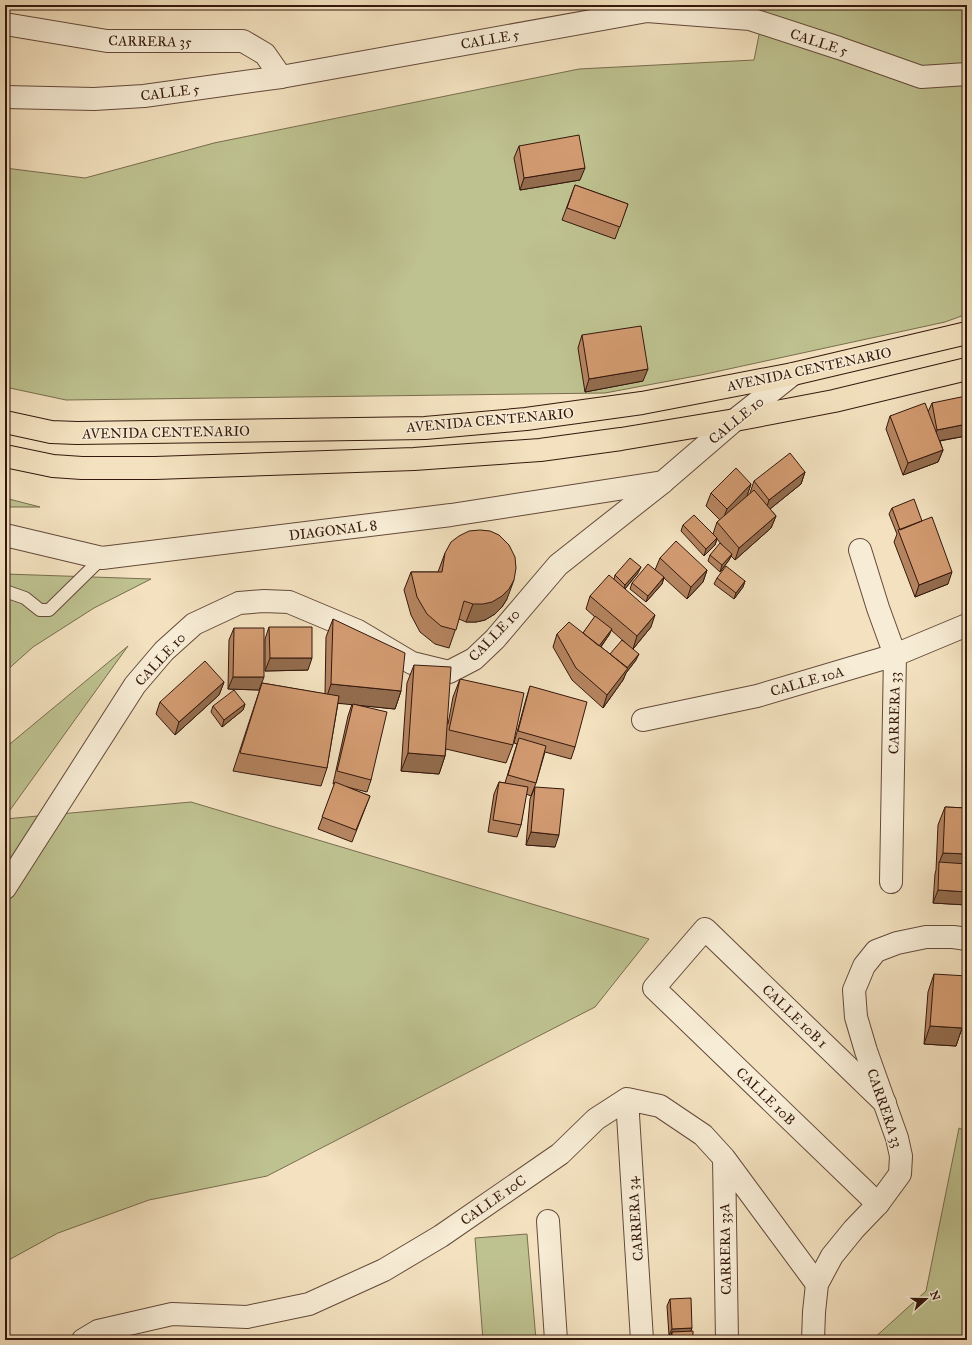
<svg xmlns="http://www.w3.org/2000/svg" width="972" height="1345" font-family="'IM FELL Great Primer',serif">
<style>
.green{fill:#bec290;stroke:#796d4e}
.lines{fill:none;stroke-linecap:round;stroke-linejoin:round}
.service-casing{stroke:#644a3a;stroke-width:14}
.minor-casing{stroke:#644a3a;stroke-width:24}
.tertiary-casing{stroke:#644a3a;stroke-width:24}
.primary-casing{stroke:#34180d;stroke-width:24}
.service{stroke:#f7ecd5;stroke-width:12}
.minor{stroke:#f7ecd5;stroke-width:22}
.tertiary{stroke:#f7ecd5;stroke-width:22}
.primary{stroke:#f3e1bf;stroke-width:22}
.wall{fill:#b58460;stroke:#34180d;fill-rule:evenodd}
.shaded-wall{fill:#936c4e;stroke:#34180d}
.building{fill:#d29a70;stroke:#34180d}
.labels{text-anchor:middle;stroke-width:3;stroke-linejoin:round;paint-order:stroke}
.street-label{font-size:14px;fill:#34180d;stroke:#f7ecd5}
</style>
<rect width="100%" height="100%" fill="#f3e1bf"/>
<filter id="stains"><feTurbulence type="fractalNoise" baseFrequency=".005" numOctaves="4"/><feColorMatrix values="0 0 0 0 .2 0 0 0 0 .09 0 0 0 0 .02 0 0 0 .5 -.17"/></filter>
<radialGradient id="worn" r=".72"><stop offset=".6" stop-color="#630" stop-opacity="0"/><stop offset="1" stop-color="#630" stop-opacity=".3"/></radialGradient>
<path class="green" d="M765 5H967V314L945 322 701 375 605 393 66 400 5 387V168L85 178 214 143 579 69 754 60Z
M5 498 40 507H5Z
M5 574 151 579 94 608 33 647 5 672Z
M128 646 5 817V748Z
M191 802 649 939 595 1007 267 1176 149 1200 58 1233 5 1262V819Z
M959 1128 967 1132V1340H872L926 1291Z
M527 1234 536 1340H483L475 1238Z"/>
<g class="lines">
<g class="service-casing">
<path id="service" d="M5 591 25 598 40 610H49L102 558"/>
</g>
<g class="minor-casing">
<path id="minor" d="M5 24 107 41H243L265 54 281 77
M5 535 102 558 451 515 663 482
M860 550 878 608 895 655 891 882
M643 720 757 696 895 655 967 625
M627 1099 642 1340
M724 1158 727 1340
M878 1204 654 988 705 929 885 1103
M548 1221 556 1340
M83 1340 98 1331 172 1314 247 1317 309 1304 384 1270 441 1236 560 1154 596 1119 627 1099 660 1106 703 1135 724 1158 817 1284"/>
</g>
<g class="tertiary-casing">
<path id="tertiary" d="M5 97 94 99 144 96 281 77 647 11 750 19 839 48 921 77 967 74
M5 888 135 685 164 651 194 624 239 603 264 601 289 602 358 631 412 663 449 672 474 659 495 639 558 565 663 482 735 420 793 374
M813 1340 814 1312 817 1284 832 1256 854 1229 878 1204 900 1174 901 1156 897 1138 866 1051 856 1017 854 990 864 966 876 951 897 943 926 937H953L967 939"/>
</g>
<g class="primary-casing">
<path id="primary" d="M5 422 51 432 77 433 425 428 526 419 642 403 793 374 967 333
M5 456 53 466 82 468H155L414 459 540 450 621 439 735 420 834 401 967 369"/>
</g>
<use href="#service" class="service"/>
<use href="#minor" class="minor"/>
<use href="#tertiary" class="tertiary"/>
<use href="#primary" class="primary"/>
</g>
<path class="wall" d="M519 146 580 180 520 190 514 158Z
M575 185 628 204 615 239 562 220Z
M582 335 643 381 585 392 578 348Z
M967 402V434L966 436 940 441 943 450 938 462 903 475 886 429 890 416 928 412 932 403Z
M805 472 801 484 770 509 776 516 771 528 735 560 731 556 729 560 720 572 708 561 710 555 722 545 717 539 715 545 704 556 681 531 683 525 713 534 717 522 720 520 706 506 711 493 751 484 747 496 744 499 750 494V493L754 481Z
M892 508 948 584 915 597 894 542 897 534 889 514Z
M445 553 507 599 502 607 495 614 485 620 476 622H466L459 619 449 648 435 644 420 632 411 615 404 590 411 572H438Z
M660 558 707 570 703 582 687 599 664 578 662 584 646 602 630 589 632 583 655 570Z
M638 573 625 589 651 627 633 649 636 660 626 673 623 680 603 708 572 680 553 647 557 634 583 633 595 617 586 609 590 596 614 579 615 575ZM611 630 629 646 610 654 601 647 609 635Z
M717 578 745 581 743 587 734 599 714 584Z
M333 619 401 691 395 709 356 705 371 780 367 792 347 787 370 796 352 842 318 829 335 784H333L348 716 352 704 338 703 327 768 321 786 233 771 256 701 262 683 325 694 326 637Z
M269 627 308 670 265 671V639Z
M234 628 259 690 228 689 229 640Z
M414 665 448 724 453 697 460 679 513 745 506 763 446 749 445 756 439 774 401 771 407 683Z
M224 682 219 695 175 735 156 714 160 702Z
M530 686 575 747 571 759 545 752 536 783 531 796 526 794 521 825 517 837 488 832 494 794 499 782 505 783 517 744 514 743 526 699Z
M245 704 243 710 222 727 211 712 213 706Z
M535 787 555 847 526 845 530 799Z
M945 807 967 808V905L933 903 935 874 936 870 938 825Z
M934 974 962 1028 956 1046 924 1044 928 992Z
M670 1299 691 1331 693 1340H670L671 1335H669L667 1306Z"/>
<path class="shaded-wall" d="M585 168 580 180 520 190 524 178Z
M648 369 643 381 585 392 589 379Z
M967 424V434L966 436 932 442 937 430Z
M943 450 938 462 903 475 908 463Z
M805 472 801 484 765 513 769 500Z
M751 484 747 496 722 522 727 509Z
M776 516 771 528 735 560 739 548Z
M717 538 715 545 704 556 706 549Z
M732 554 729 560 720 572 722 565Z
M641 567 638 573 623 591 625 585Z
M707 570 703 582 687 599 691 587Z
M952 572 948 584 915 597 919 585Z
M664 577 662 584 646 602 648 596Z
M514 580 507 599 502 607 495 614 485 620 476 622H466L473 604Z
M745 581 743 587 734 599 736 593Z
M655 615 651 627 633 649 637 636Z
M612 629 609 635 596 653 598 647Z
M639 654 636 660 626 673 623 680 603 708 607 695 626 669Z
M270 658H312L308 670 265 671Z
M233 677H264L259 690 228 689Z
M224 682 219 695 175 735 179 722Z
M331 684 401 691 395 709 325 702Z
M245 704 243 710 222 727 224 720Z
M408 753 445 756 439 774 401 771Z
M531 832 559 835 555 847 526 845Z
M943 853 967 854V872L939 863Z
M938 890 967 892V905L933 903Z
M930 1026 962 1028 956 1046 924 1044Z
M692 1328 690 1334 672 1332 671 1335H669L672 1329Z"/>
<path class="building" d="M579 135 585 168 524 178 519 146Z
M575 185 628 204 620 227 567 208Z
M641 326 648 369 589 379 582 335Z
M966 396 967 402V424L937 430 932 403Z
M925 403 943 450 908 463 890 416Z
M790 453 805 472 769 500 754 481Z
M736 468 751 484 727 509 711 493Z
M754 490 776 516 739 548 717 522Z
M914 499 922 521 900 530 892 508Z
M694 515 717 538 706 549 683 525Z
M932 517 952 572 919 585 898 530Z
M480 530 490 531 499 535 509 545 515 557 516 568 514 580 509 589 502 596 492 602 483 604H473L464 601 456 630 441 626 427 614 417 597 411 572H442L445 553 451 542 459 536 469 531Z
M676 541 707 570 691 587 660 558Z
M720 543 732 554 722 565 710 555Z
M630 558 641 567 625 585 615 575Z
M648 564 664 577 648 596 632 583Z
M726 566 745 581 736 593 717 578Z
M609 575 655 615 637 636 590 596Z
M595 616 612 629 599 646 583 633Z
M333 619 405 653 401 691 331 684Z
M569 622 628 668 607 695 576 668 557 634Z
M269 627H312V658H270Z
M234 628H264V677H233Z
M622 640 639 654 627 668 610 654Z
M205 661 224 682 179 722 160 702Z
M414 665 451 667 445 756 408 753Z
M460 679 524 693 513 745 449 730Z
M262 683 339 696 327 768 240 753Z
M530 686 587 702 575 747 518 731Z
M234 690 245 704 224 720 213 706Z
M353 704 387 712 371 780 337 771Z
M519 738 546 746 536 783 508 775Z
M335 782 370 796 356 830 322 817Z
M499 782 528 787 521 825 493 820Z
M535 787 564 789 559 835 531 832Z
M945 807 967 808V854L943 853Z
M939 862 967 864V892L938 890Z
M934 974 967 976V1014L962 1028 930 1026Z
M691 1298 692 1328 672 1329 670 1299Z
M693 1331V1340H672V1332Z"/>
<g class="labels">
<g class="street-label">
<text transform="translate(490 39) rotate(-10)" y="5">CALLE 5</text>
<text transform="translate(150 41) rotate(1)" y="5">CARRERA 35</text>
<text transform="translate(819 42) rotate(18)" y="5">CALLE 5</text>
<text transform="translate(170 92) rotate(-7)" y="5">CALLE 5</text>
<text transform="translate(809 369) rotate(-12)" y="5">AVENIDA CENTENARIO</text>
<text transform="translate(490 420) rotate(-5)" y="5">AVENIDA CENTENARIO</text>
<text transform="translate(736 420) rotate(-39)" y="5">CALLE 10</text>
<text transform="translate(166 432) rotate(-1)" y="5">AVENIDA CENTENARIO</text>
<text transform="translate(333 530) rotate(-7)" y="5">DIAGONAL 8</text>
<text transform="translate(494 635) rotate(-46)" y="5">CALLE 10</text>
<text transform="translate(160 659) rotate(-47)" y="5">CALLE 10</text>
<text transform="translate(807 681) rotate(-16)" y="5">CALLE 10A</text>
<text transform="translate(894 713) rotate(-89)" y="5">CARRERA 33</text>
<text transform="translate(795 1016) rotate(44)" y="5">CALLE 10B 1</text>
<text transform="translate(766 1096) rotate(44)" y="5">CALLE 10B</text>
<text transform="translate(885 1108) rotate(71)" y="5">CARRERA 33</text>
<text transform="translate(493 1200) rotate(-35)" y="5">CALLE 10C</text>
<text transform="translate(635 1219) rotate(-94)" y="5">CARRERA 34</text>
<text transform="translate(725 1249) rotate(-91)" y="5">CARRERA 33A</text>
</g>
</g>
<rect width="972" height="1345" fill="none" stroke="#f3e1bf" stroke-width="20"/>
<rect x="6" y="6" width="960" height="1333" fill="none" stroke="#34180d" stroke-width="2"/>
<rect x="10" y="10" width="952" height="1325" fill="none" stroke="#34180d"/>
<g transform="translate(926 1299) rotate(69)" stroke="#f7ecd5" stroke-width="3" paint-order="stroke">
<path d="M0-3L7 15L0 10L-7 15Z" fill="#34180d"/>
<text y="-6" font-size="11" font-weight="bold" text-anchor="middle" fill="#34180d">N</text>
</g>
<rect width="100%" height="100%" filter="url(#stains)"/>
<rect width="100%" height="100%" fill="url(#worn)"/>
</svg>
